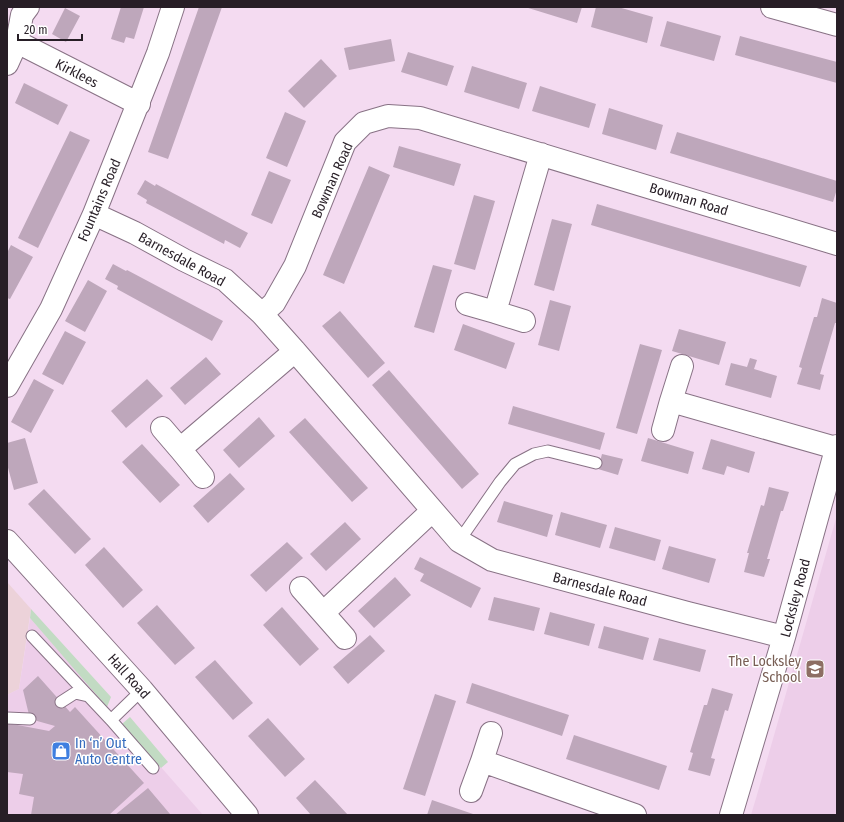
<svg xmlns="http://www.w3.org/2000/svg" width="844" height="822" font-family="'Fira Sans Condensed',sans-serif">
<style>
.commercial{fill:#ecd2d9}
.built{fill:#edcee9}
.green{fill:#c2dbc3}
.building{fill:#bea7bb}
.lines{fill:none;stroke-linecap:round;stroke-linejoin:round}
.service-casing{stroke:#887285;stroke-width:13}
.minor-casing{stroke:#887285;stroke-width:24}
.tertiary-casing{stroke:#887285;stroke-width:24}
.service{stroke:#fff;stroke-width:11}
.minor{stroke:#fff;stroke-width:22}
.tertiary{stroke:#fff;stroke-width:22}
.labels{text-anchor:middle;stroke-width:3;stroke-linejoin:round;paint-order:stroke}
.street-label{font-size:14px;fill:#271e26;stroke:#fff}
.education-label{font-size:14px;fill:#785e54;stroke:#fff;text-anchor:end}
.shop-label{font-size:14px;fill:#366cbe;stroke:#fff;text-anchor:start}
</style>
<rect width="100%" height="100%" fill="#f4dbf1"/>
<path class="commercial" d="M7 582 31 609 19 689 7 695Z"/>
<path class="built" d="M837 515V815H751L759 788Z
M30 618 203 815H7V695L19 689Z"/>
<path class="green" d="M31 609 111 697 107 707 30 618Z
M130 717 168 762 161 768 122 724Z"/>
<path class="building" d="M121 7H144L134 39 126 37 124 43 111 39Z
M199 7H222L168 159 148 152Z
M525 7H582L577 23Z
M596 7H618L653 17 647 43 591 27Z
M65 8 80 16 66 42 52 34Z
M667 21 721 36 714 61 660 46Z
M740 36 837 62V83L735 55Z
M391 39 395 61 349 70 344 48Z
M408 52 454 66 447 86 401 72Z
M321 59 337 76 304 108 288 91Z
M472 66 527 83 519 109 464 92Z
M24 83 68 105 58 125 15 103Z
M540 86 596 104 589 128 532 111Z
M609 108 663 125 656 150 602 134Z
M285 112 306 121 287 167 266 158Z
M70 131 90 140 38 248 18 238Z
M677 132 837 181V189L833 202 670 153Z
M399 146 461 164 454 186 393 167Z
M369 166 390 175 344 284 323 275Z
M269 171 291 180 272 224 251 215Z
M145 180 155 186 156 184 248 233 240 248 225 240 224 244 146 203 147 200 137 194Z
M474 195 495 201 475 270 454 264Z
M597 204 807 266 800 287 591 225Z
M552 219 572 224 554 291 534 285Z
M11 245 33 257 10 299 7 298V253Z
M113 264 126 271 127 270 223 321 212 341 117 289 118 286 105 279Z
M433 265 452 270 434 333 414 327Z
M88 280 107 291 85 332 65 321Z
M822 298 837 303V323H835L820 374 824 375 820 390 797 384 802 368 799 367 814 317H817Z
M550 300 571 306 559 351 538 345Z
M340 311 385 363 368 378 322 326Z
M463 324 515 343 506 369 454 350Z
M679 329 726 342 719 365 672 351Z
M65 331 86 342 63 385 42 374Z
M640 344 662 350 637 434 616 428Z
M206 357 221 374 185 405 170 388Z
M750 358 757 360 754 369 777 376 771 398 725 385 731 363 747 367Z
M389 370 479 474 462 489 372 385Z
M34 379 54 390 31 433 11 422Z
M147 379 163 396 126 428 111 411Z
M513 406 605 433 600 450 508 424Z
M259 417 275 436 239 468 223 450Z
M305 418 368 488 352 502 289 432Z
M25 438 38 483 14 490 7 464V443Z
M648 438 694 452 688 474 641 461Z
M711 439 755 452 749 473 727 466 724 475 702 469Z
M142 444 180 485 160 503 122 462Z
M602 454 623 459 618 475 598 469Z
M230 473 245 489 208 523 193 506Z
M769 487 789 492 783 511H781L767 559H770L764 577 744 572 749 553H747L761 505 764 506Z
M44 489 91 539 75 554 28 504Z
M504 501 553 515 547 537 497 522Z
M561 512 607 525 600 548 555 535Z
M345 522 361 539 326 571 310 554Z
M615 527 661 540 655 561 609 548Z
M287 542 303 558 266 592 250 575Z
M669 546 716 559 709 583 662 569Z
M104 547 143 590 123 608 85 565Z
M420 557 481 588 471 608 420 581 424 574 414 569Z
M395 577 411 595 374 628 358 611Z
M494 597 540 608 534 631 488 620Z
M157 605 195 648 175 665 137 623Z
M282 607 319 649 300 666 263 625Z
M550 612 595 624 589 646 544 634Z
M604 626 649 638 643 660 598 648Z
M370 635 385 651 348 684 333 667Z
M659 638 706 650 700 672 653 660Z
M215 660 253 703 233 720 195 677Z
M38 676 70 712 75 707 144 783 109 815H31L34 797 19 794 23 774 7 772V723L49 731 55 726 30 719 23 690Z
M472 683 569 715 562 736 466 703Z
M712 688 733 694 728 711 725 710 711 758 715 759 710 776 688 770 693 753 690 752 704 705H707Z
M435 694 456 701 425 796 403 789Z
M268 718 305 759 285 777 248 736Z
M574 735 667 766 659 790 566 759Z
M315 780 335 801 348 815H311L296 798Z
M148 788 170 814 168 815H115Z
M432 800 476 815H427Z"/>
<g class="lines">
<g class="service-casing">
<path id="service" d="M459 541 500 482 515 464 534 454 548 451 596 463
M32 636 111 720 142 690
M61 702 75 693 88 696
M7 718 30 719
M111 720 153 768"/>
</g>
<g class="minor-casing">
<path id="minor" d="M772 7 837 25
M17 42 139 104
M7 64 17 42 22 15 28 7
M94 214 135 233 184 260 225 280 262 314 295 351 459 541 492 560 688 613 784 637
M467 304 495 312
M262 314 274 303 295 266 345 142 364 123 388 116 420 118 837 244
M524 321 495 312 541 154
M7 386 51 309 94 214 158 53 173 7
M671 401 682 366
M162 428 180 449
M663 430 671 401 836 448
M203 477 180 449 295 351
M301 588 323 613
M345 638 323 613 432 511
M482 761 491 733
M471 791 482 761 635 815
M731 815 784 637 837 446"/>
</g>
<g class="tertiary-casing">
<path id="tertiary" d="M7 541 142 690 247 815"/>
</g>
<use href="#service" class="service"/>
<use href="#minor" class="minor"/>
<use href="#tertiary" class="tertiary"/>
</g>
<defs>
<g id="school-square" transform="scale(1)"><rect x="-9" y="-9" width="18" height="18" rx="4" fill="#8d6e63" stroke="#fff"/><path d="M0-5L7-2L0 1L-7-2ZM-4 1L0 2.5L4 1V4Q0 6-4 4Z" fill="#fff"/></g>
<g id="shop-square" transform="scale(1)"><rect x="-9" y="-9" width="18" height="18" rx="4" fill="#3f7fe0" stroke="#fff"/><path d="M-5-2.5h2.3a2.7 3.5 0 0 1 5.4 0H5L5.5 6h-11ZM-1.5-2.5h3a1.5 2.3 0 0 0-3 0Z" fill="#fff"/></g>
</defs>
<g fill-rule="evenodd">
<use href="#school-square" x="815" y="669"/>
<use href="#shop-square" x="61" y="751"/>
</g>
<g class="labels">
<g class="street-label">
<text transform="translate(77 73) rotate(27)" y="5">Kirklees</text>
<text transform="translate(332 180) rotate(-66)" y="5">Bowman Road</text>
<text transform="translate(689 199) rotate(17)" y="5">Bowman Road</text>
<text transform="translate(99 200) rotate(-67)" y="5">Fountains Road</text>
<text transform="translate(182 259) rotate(29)" y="5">Barnesdale Road</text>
<text transform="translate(600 589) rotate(15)" y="5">Barnesdale Road</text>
<text transform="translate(795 598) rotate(-75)" y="5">Locksley Road</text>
<text transform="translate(129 676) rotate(48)" y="5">Hall Road</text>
</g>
<g class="education-label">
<text x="801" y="666">The Locksley<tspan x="801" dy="16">School</tspan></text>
</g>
<g class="shop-label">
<text x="75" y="748">In ‘n’ Out<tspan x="75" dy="16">Auto Centre</tspan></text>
</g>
</g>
<rect width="844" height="822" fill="none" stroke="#271e26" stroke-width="16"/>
<path d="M18 34v6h64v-6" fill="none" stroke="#271e26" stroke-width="2"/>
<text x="24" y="34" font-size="12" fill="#271e26" stroke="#ffffff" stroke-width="3" paint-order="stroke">20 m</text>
</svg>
